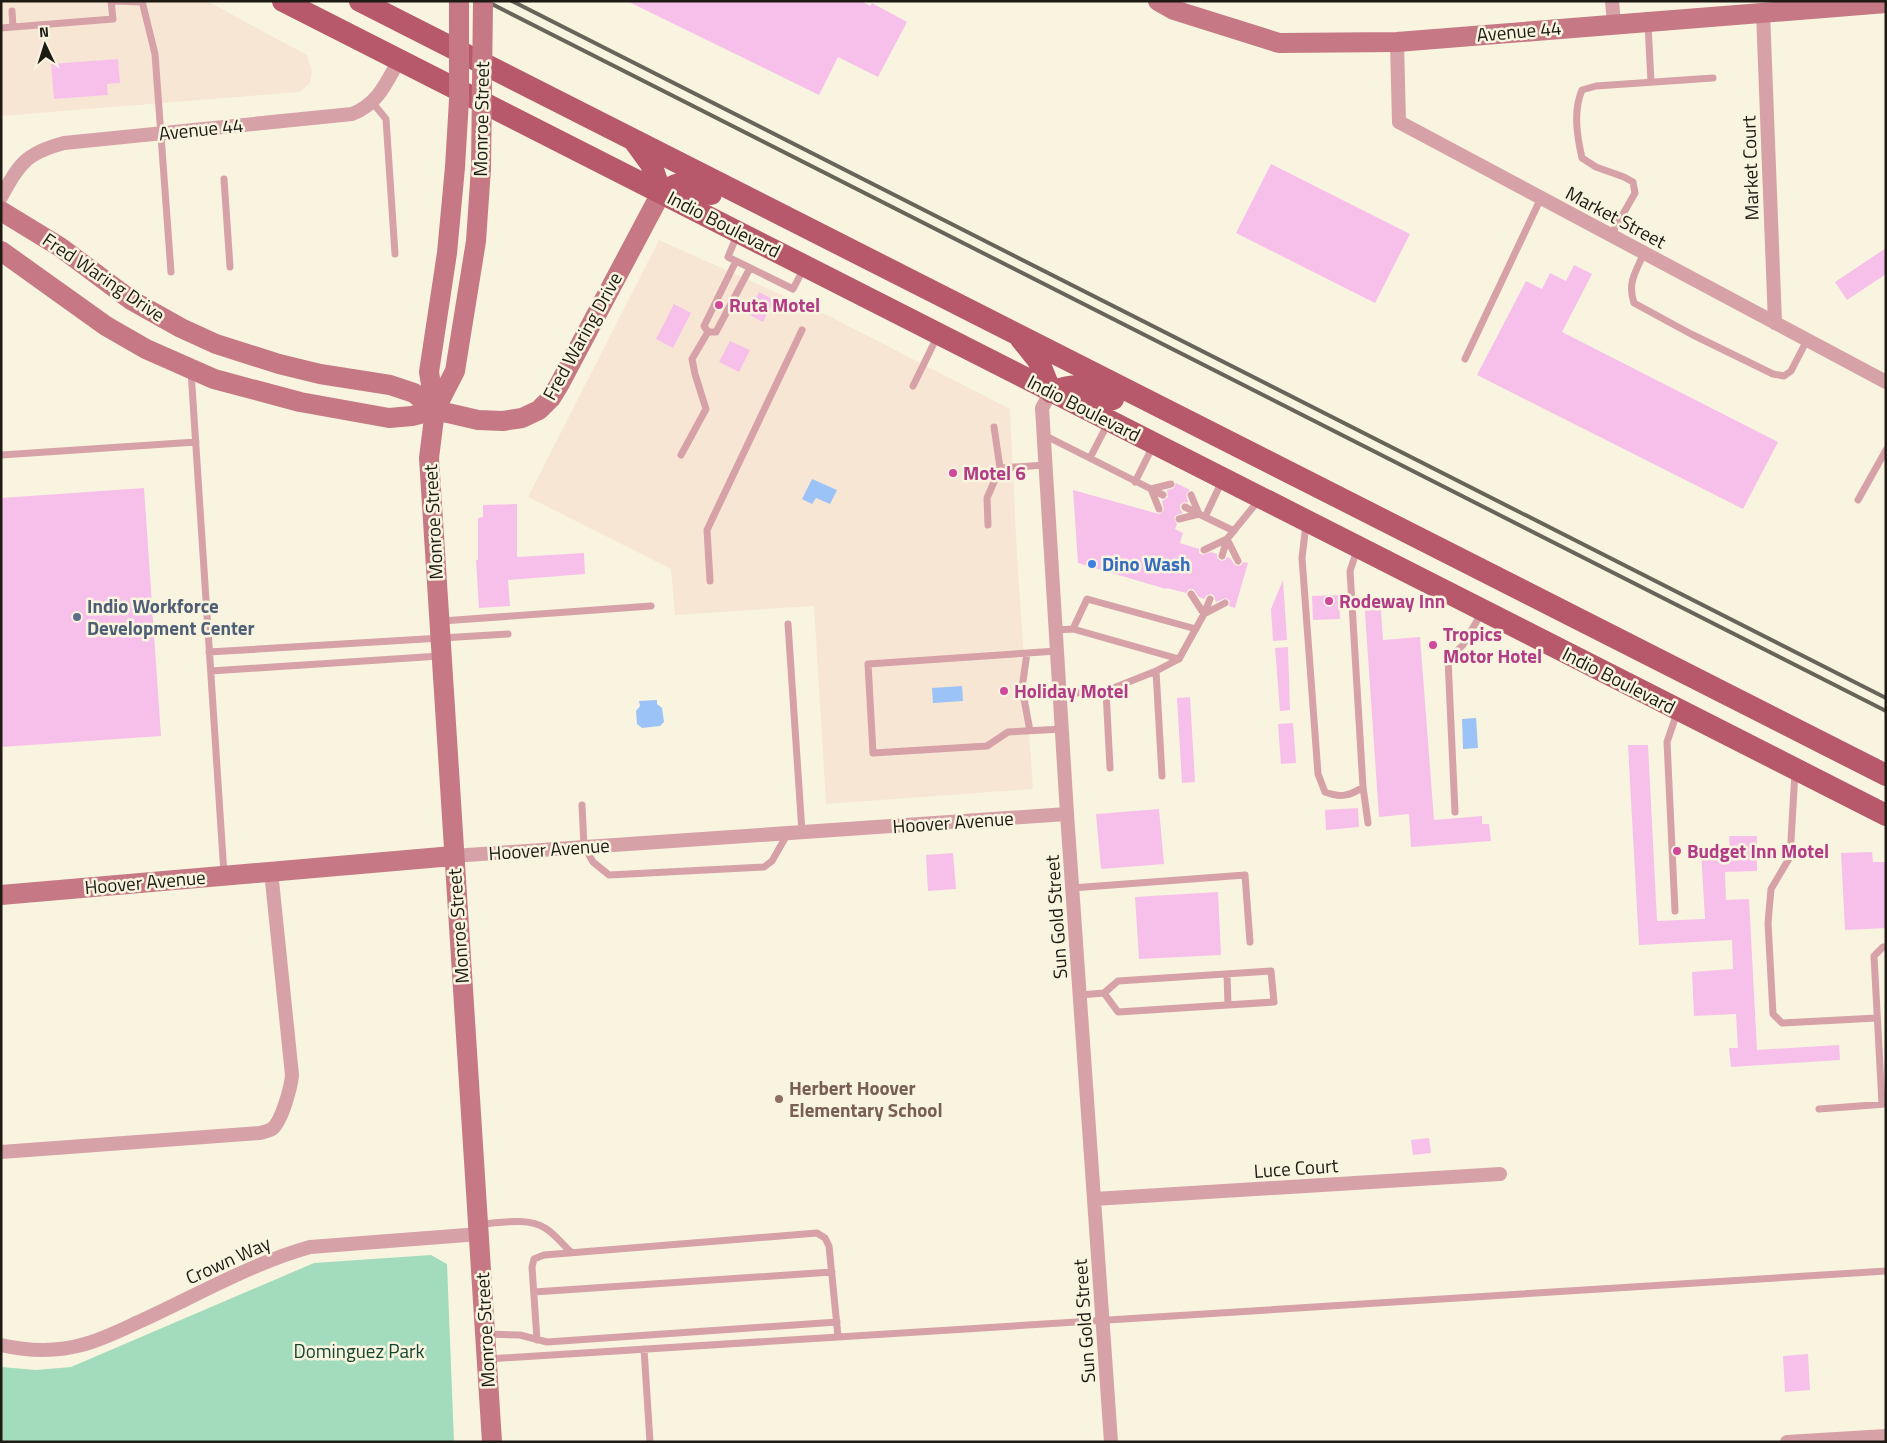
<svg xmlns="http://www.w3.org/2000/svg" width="1887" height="1443" font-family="'Titillium Web',sans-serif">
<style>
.commercial{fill:#f8e6d5}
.green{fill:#a2dcbc}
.water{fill:#9cc3f7}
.building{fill:#f7c0eb}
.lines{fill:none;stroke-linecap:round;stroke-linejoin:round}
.lane{stroke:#d7a1a8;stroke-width:7}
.street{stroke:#d7a1a8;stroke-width:14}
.secondary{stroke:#c67884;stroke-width:20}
.primary{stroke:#b7596a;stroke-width:22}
.rail{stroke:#676459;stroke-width:4}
.secondary-bridge{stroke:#c67884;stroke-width:20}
.hotel-dot{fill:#d1479c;stroke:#f8f4e0;stroke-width:2}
.shop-dot{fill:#3f7fe0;stroke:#f8f4e0;stroke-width:2}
.service-dot{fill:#5c6f8a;stroke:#f8f4e0;stroke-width:2}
.education-dot{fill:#8d6e63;stroke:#f8f4e0;stroke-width:2}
.labels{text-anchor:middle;stroke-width:5;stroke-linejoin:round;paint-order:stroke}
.street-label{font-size:19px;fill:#1d1b14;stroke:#f8f4e0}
.hotel-label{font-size:19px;font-weight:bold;fill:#b23c85;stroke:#f8f4e0;text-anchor:start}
.shop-label{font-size:19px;font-weight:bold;fill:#366cbe;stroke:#f8f4e0;text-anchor:start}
.service-label{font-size:19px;font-weight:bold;fill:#4e5e75;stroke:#f8f4e0;text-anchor:start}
.education-label{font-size:19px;font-weight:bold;fill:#785e54;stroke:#f8f4e0;text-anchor:start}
.park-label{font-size:19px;fill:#134730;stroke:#f8f4e0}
</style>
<rect width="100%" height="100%" fill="#f8f4e0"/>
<path class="commercial" d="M1 1H207L307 55 312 72 310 83 300 92 1 116Z
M659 240 831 317 1010 409 1017 556 1033 789 826 804 814 606 675 615 671 569 528 497Z"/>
<path class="green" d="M431 1255 447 1264 454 1442H1V1367L36 1370 71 1367 314 1263Z"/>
<path class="water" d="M812 479 837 490 830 504 816 498 812 504 802 499Z
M962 686 963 701 933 703 932 688Z
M657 700V704L662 708 664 722 660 726 642 728 637 724 636 711 640 706 639 701Z
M1476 718 1478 748 1463 749 1462 719Z"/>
<path class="building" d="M627 1H861L870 6 872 3 907 22 878 77 838 57 819 95Z
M118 59 120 83 107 84 108 95 54 99 51 64Z
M1271 164 1410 234 1375 303 1236 233Z
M1886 248V274L1847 300 1835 282Z
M1574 265 1592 274 1562 332 1778 442 1743 509 1477 375 1526 281 1542 289 1550 273 1566 281Z
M759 292 774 300 763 322 748 314Z
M674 304 691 313 673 348 656 339Z
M730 341 750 350 739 372 719 362Z
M1176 483 1190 490 1186 494 1188 503 1184 502 1180 505V509L1183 513 1176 515 1174 518 1177 524 1175 529 1183 533 1180 543 1199 549V553L1203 555 1211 552 1217 554V558L1221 561 1225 560 1227 557 1230 558 1234 564 1237 566 1241 565 1243 562 1248 563 1235 608 1229 606 1230 601 1226 598 1216 602 1214 596 1212 594 1207 595 1204 599 1199 597 1193 589H1189L1186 593 1167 588 1166 589 1078 563 1073 490 1159 514 1164 510 1162 501 1168 497 1167 490 1174 488Z
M144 488 161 736 1 747V498Z
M517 504V557L584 553 585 574 508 580 510 606 479 608 476 560H478V518L483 517V505Z
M1283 580 1287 640 1273 641 1271 609Z
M1339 595 1340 619 1313 620 1312 596Z
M1380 597 1383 640 1420 637 1434 820 1482 816V824H1489L1491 841 1411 847 1409 814 1379 817 1364 598Z
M1288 647 1290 710 1280 711 1275 648Z
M1190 697 1195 782 1182 783 1177 698Z
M1293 723 1296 763 1281 764 1278 724Z
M1628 745H1648L1657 921 1705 919 1701 851 1730 850 1729 836H1757V871L1725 872 1726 900 1749 899 1757 1050 1839 1045 1840 1060 1731 1067 1729 1048H1738L1736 1014 1694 1016 1692 972 1733 969 1732 940 1639 945Z
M1358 808 1359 827 1326 830 1325 810Z
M1159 809 1164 864 1101 869 1096 814Z
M1872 852 1873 862H1886V928L1845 930 1841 853Z
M953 853 956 889 928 891 926 855Z
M1218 892 1221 955 1139 959 1135 897Z
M1429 1138 1431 1153 1413 1155 1411 1140Z
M1808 1354 1810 1390 1785 1392 1783 1356Z"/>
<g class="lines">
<path class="lane" d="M115 1 141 2
M142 1 155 54 171 272
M12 11 13 27
M1648 24 1651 82
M1 28 113 19 111 1
M372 102 386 119 395 254
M224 179 230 267
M737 235 728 257 793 289 804 268
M1611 235 1635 193 1633 182 1624 177 1596 167 1582 158C1577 136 1573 111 1582 90L1596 86 1713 78
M1644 253C1636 271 1627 283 1634 303L1691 334 1773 374 1784 376 1791 371 1807 340
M736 261 704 326 708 332H716L750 268
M1465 359 1541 198
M191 371 224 874
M913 386 937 337
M1044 435 1151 489 1171 484
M1 455 196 442
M681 455 706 409 695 374 692 359 708 332
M1090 458 1108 423
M1000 468 1045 465
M1135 482 1153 446
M1191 495 1199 514
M1858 500 1886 450
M1185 507 1199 514
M1159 509 1151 489 1163 495
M1205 517 1222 481
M1179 519 1199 514 1234 531
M1306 524 1302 558 1318 774 1325 792C1340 798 1350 796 1363 787
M988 525 987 498 1000 468 994 427
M1204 550 1227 539 1238 561
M1357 550 1350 571 1363 787 1368 823
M1222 556 1227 539 1259 500
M710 581 707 530 802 330
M1191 594 1204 614 1225 603
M442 621 651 606
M788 624 802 832
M1073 629 1179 659
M1056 630 1073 629 1087 599 1196 629
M1057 651 868 664 873 753 987 746 1008 732 1062 729
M209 652 508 634
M1027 653 1022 688 1030 731
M211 671 440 656
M1156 671 1162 776
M1106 691 1110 768
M1060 694 1106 691 1156 671 1179 659 1204 614 1210 599
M1795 772 1790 857 1771 889 1768 923 1773 1014 1782 1023 1877 1018
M582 805 584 846 593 862 609 875 764 867 772 861 788 833
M1455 812 1448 659 1463 645 1482 612
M1072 888 1245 875 1250 942
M1675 911 1667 742 1677 713
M1227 974 1228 1005
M1080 995 1104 993 1118 1012 1274 1002 1271 971 1118 981 1104 993
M1882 1104 1874 956 1883 947H1886
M1819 1109 1886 1104
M480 1224C499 1223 527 1217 545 1228 555 1234 563 1245 571 1252
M534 1292 832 1272
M486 1334 520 1335 547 1342 837 1322
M537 1340 532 1267 534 1259 544 1255 817 1233 825 1238 829 1246 838 1336
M644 1349 650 1442
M488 1359 1886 1271"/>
<path class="street" d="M1612 1 1614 23
M1763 12 1775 323
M1397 42 1399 122 1886 382
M1 197C20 163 26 153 64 143L352 114C378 104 386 83 399 60
M1051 392 1042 408 1067 814 1111 1442
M453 856 1067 814
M1 1152 260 1133C264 1132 268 1131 272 1129 282 1121 291 1087 292 1075L271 871
M1094 1199 1500 1174
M1 1345C28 1351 58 1352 85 1344 106 1338 125 1328 145 1319 199 1294 253 1263 310 1247L480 1234
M1787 1442 1886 1436"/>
<path class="secondary" d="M1158 1 1174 10 1279 43 1397 42 1886 3
M455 167 447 253 429 372 435 410 429 458 492 1442
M1 211 60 247 131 300 181 328 216 344 279 364 320 374 390 385 414 393 435 410
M1 251 106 326 146 349 214 379 300 402 389 418 412 416 435 410 478 420 503 421 522 418 539 410 551 398 559 385 661 193
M435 410 455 371 476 241 481 168
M1 895 453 856"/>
<path class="primary" d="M283 1 1886 815
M360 1 1886 775
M635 142 651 164 661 193C685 177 688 183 711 194
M1021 339 1038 360 1051 392
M1051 392C1080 381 1088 386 1113 399"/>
<path class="rail" d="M486 1 1886 711
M512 1 1886 698"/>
<path class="secondary-bridge" d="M455 167 459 100V1
M481 168 483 1"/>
</g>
<g class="hotel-dot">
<circle cx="719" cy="305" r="5"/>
<circle cx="953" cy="473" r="5"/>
<circle cx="1329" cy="601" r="5"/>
<circle cx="1433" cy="645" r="5"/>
<circle cx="1004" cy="691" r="5"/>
<circle cx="1677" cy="851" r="5"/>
</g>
<circle class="shop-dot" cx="1092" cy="564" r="5"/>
<circle class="service-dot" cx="77" cy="617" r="5"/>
<circle class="education-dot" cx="779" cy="1099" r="5"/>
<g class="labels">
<g class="street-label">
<text transform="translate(1519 31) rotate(-5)" y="7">Avenue 44</text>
<text transform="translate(481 119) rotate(-89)" y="7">Monroe Street</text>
<text transform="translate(201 129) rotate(-6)" y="7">Avenue 44</text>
<text transform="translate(1750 168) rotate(-92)" y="7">Market Court</text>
<text transform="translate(1616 217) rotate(28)" y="7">Market Street</text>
<text transform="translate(724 224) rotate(27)" y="7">Indio Boulevard</text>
<text transform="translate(104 277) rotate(34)" y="7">Fred Waring Drive</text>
<text transform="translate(582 336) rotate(-61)" y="7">Fred Waring Drive</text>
<text transform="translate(1084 408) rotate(27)" y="7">Indio Boulevard</text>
<text transform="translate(433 522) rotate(-93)" y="7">Monroe Street</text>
<text transform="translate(1619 680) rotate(27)" y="7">Indio Boulevard</text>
<text transform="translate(953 822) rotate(-4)" y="7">Hoover Avenue</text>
<text transform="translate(549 849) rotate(-4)" y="7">Hoover Avenue</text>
<text transform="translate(145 882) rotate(-5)" y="7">Hoover Avenue</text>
<text transform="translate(1056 917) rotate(-94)" y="7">Sun Gold Street</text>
<text transform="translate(458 926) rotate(-94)" y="7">Monroe Street</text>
<text transform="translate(1296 1168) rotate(-4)" y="7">Luce Court</text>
<text transform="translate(228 1260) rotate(-24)" y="7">Crown Way</text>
<text transform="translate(1084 1321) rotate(-94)" y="7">Sun Gold Street</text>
<text transform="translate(485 1330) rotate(-93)" y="7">Monroe Street</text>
</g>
<g class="hotel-label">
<text x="729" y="312">Ruta Motel</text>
<text x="963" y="480">Motel 6</text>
<text x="1339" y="608">Rodeway Inn</text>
<text x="1443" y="641">Tropics<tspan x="1443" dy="22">Motor Hotel</tspan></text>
<text x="1014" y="698">Holiday Motel</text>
<text x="1687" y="858">Budget Inn Motel</text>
</g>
<g class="shop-label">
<text x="1102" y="571">Dino Wash</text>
</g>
<g class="service-label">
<text x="87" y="613">Indio Workforce<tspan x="87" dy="22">Development Center</tspan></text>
</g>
<g class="education-label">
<text x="789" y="1095">Herbert Hoover<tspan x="789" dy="22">Elementary School</tspan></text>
</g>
<g class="park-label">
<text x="359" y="1358">Dominguez Park</text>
</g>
</g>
<rect width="1887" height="1443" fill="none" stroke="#1d1b14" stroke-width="5"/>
<g transform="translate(45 45) rotate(356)" stroke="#f8f4e0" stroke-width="4" paint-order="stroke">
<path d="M0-4L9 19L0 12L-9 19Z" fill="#1d1b14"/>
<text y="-8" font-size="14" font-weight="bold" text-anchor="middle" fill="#1d1b14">N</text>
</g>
</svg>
